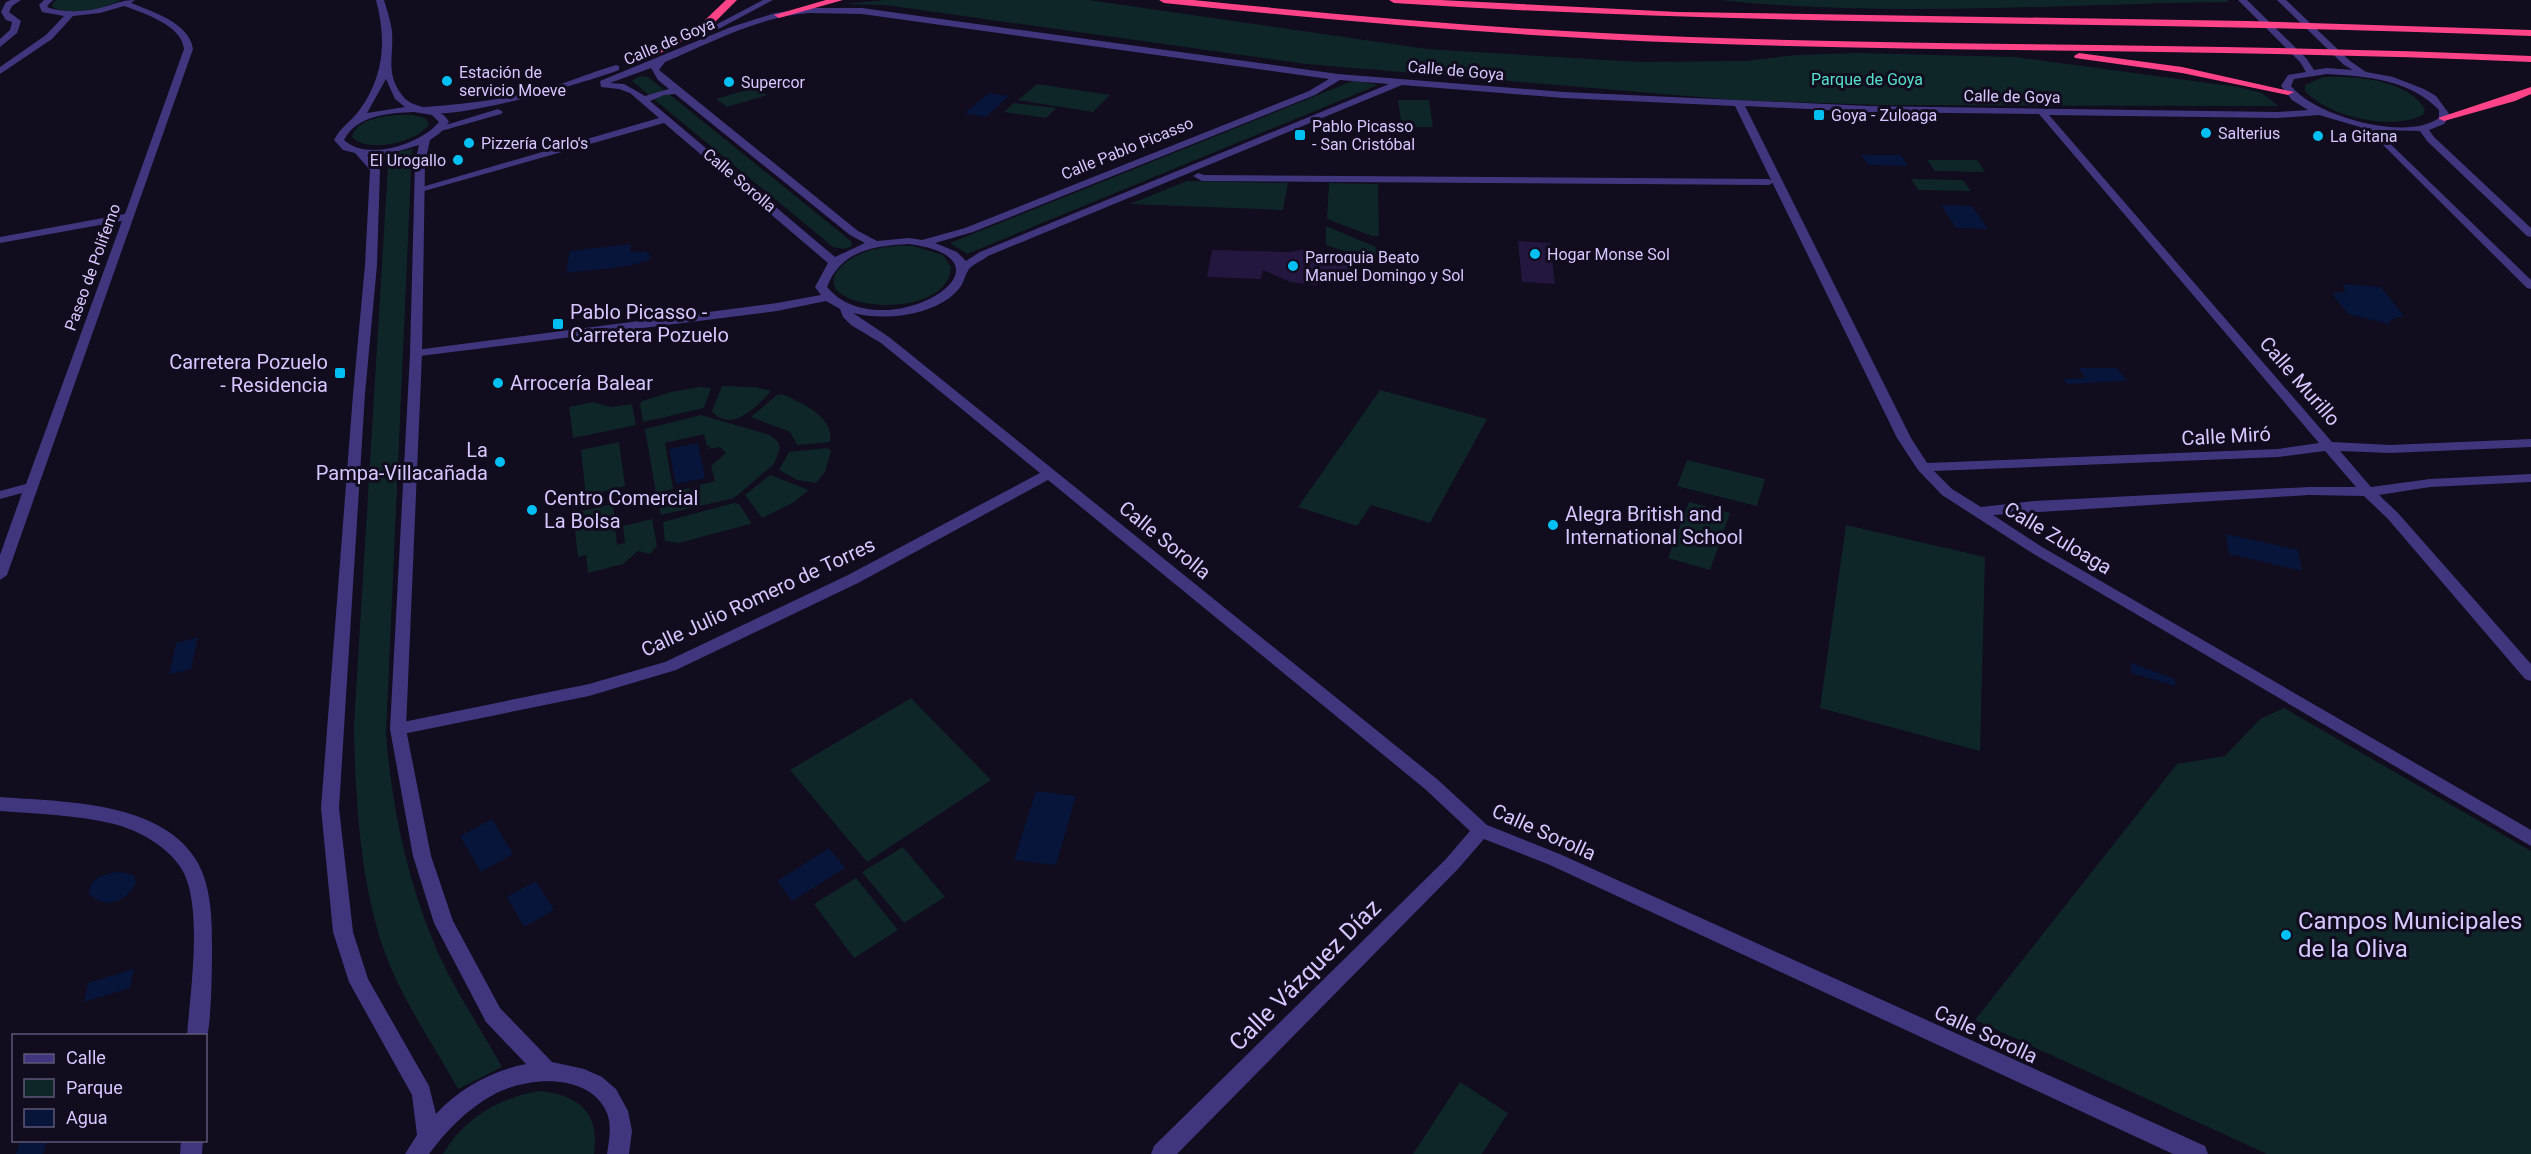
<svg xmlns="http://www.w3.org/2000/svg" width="2531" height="1154" font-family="Roboto,sans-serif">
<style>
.green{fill:#0f2628}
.water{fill:#08153a}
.building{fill:#24173f}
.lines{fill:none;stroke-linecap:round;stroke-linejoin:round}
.pedestrian{fill:#40367e;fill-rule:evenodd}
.minor{fill:#40367e;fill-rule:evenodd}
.tertiary{fill:#40367e;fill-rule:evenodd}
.motorway{fill:#ff4389;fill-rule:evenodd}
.poi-dot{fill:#00c0f3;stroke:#110c1e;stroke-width:2}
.labels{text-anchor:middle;stroke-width:6;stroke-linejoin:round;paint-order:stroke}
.far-street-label{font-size:16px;fill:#d5c8ff;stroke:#110c1e}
.far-poi-label{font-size:16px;fill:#d5c8ff;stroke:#110c1e;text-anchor:start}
.far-park-label{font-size:16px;fill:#54e0cc;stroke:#110c1e}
.poi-label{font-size:20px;fill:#d5c8ff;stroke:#110c1e;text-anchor:start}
.street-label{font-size:20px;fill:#d5c8ff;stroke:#110c1e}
.near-poi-label{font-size:24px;fill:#d5c8ff;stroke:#110c1e;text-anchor:start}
.near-street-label{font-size:24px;fill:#d5c8ff;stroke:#110c1e}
</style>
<rect width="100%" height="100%" fill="#110c1e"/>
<path class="green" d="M56 0H121C101 10 74 15 53 8L52 4Z
M886 0H1089L1427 49 1641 62 1745 61 1796 55 1858 53 2015 57 2238 87 2262 93 2278 106 1880 105 1734 100 1306 64 885 5 844 4Z
M1719 0H2227L2229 2C2059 4 1888 18 1719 0Z
M639 76 648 77 851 241 852 246 844 249 833 247 632 81Z
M2323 77C2354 76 2407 79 2425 109L2423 115C2391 131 2329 117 2305 91V85Z
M1355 80 1378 85 967 254 950 243Z
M1037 84 1110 95 1093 112 1018 100Z
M756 87 767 95 727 107 716 99Z
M1398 100H1429L1433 127H1402Z
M1014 103 1056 108 1046 118 1004 112Z
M413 115 425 118 429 124C419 142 367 154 352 137 357 116 395 114 413 115Z
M412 149 386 734C392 806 406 876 434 943 451 985 480 1027 502 1067L458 1089C436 1049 409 1010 391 968 361 898 355 802 354 725L388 165 380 155Z
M1927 160H1977L1985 172 1935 171Z
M1911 179 1963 180 1971 191 1918 190Z
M1187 181 1288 183 1283 210 1130 204Z
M1329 183 1378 184 1379 236H1372L1327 219Z
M1326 226 1376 247 1375 259 1354 258 1347 252 1326 245Z
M913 246 943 255 951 267C948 327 792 308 844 264 863 248 890 245 913 246Z
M722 386 756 387 771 391C757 407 730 434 712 411Z
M700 387 711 388 704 408 643 422 640 404 642 401 671 392Z
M1380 390 1487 419 1430 523 1371 505 1357 526 1298 507Z
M782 394C802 403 835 417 830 442L797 445 790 432 751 417 777 395Z
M593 402 610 407 632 404 636 425 573 438 569 407Z
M701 415 770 435 778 442 780 448 774 464 734 498 661 515 657 496 689 488 690 491 700 489V485L715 481 711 466 726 453 720 447 707 449 711 446H707L704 434 665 443 673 489 656 493 645 429Z
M619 442 625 486 586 496 581 450Z
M827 448 831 451 825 472 816 483 797 480 779 470 789 452Z
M1687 460 1765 479 1757 506 1677 486Z
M770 475 809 490 794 502 762 518 745 495Z
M1689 502 1730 513 1710 570 1668 558Z
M734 503 739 504 751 522 750 524 679 543 665 541 663 522Z
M613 504 617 545 625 543 623 526 652 519 657 546 650 554 638 551 623 564 588 573 586 555 578 557 573 513Z
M1846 525 1985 557 1980 751 1820 708Z
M911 698 991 780 867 862 790 770Z
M2284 708 2531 851V1154H2267L1975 1020 2177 764 2225 756 2260 719Z
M903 847 945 897 904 923 862 872Z
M856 878 898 930 854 958 814 904Z
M1460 1082 1508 1113 1482 1154H1413Z
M540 1091C579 1095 600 1113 594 1154H443C464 1118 500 1097 540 1091Z"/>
<path class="water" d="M989 93 1009 96 986 117 965 113Z
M1861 155H1901L1908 166 1868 165Z
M1941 205 1972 206 1988 229 1956 228Z
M631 244 630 252 645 251 651 256 649 260 629 266 566 273 570 251Z
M2342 284 2381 287 2404 316 2390 320 2389 324 2348 314 2332 294 2346 291Z
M2078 368H2117L2127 381 2067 384 2063 379 2086 378Z
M698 443 705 478 676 484 669 449Z
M2226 534 2298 550 2302 571 2229 554Z
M198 637 191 669 169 675 176 643Z
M2131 663 2175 679V686L2131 673Z
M1036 791 1076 796 1056 865 1014 860Z
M492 819 513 854 481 872 460 836Z
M829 848 845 868 792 901 777 881Z
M121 872 134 875 136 883C126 902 106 910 89 894 89 878 106 872 121 872Z
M536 881 554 910 524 927 507 897Z
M134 969 130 988 84 1002 88 983Z
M20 1141H47L43 1154H16Z"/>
<path class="building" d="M1518 241 1550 243 1555 284 1522 282Z
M1305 249 1328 252 1337 256 1351 269 1330 282 1315 285 1290 282 1263 270 1261 279 1207 277 1212 250 1290 252Z"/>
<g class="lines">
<path class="pedestrian" d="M1198 173 1204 175 1769 179 1774 182 1769 185 1202 181 1193 176Z"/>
<path class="minor" d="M11 0H21L12 6 9 12 21 21 17 33 0 47V39L10 30 12 22 6 20 1 12 6 2Z
M44 0H53L47 6 49 8C68 13 88 12 107 6 117 3 124 0 135 0L131 3C151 11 190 23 193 49L7 575 0 580V555L22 493 0 499V491L26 484 122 221 0 243V237L125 214 184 49C182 25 143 13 124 6L100 13 73 16 52 39 0 74V67L46 35 64 16 42 12 39 5Z
M763 0H773L711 33 704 31Z
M2238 0H2247L2306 58 2314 70 2327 68 2353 70 2344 65 2277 0H2286L2350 61 2366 72 2393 77 2424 89 2436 96 2450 115 2444 124 2429 130 2434 137 2531 228V237L2527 236 2427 141 2420 131 2376 130 2531 280V289L2527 288 2378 140 2360 127 2319 115 2278 118 2049 115 2332 442 2390 445 2531 439V447L2390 453 2340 451 2371 487 2430 479 2531 474V482L2430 487 2379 495 2398 513 2531 664V681L2525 679 2388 519 2364 496 2309 495 1993 515 2042 547 2531 830V846L2032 553 1942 495 1918 470 1897 438 1735 106 1564 98 1402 85 988 256C983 260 972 265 969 269 963 278 965 284 955 293 931 316 884 321 853 313L889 337 1437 779 1487 825 1562 855 2205 1146 2208 1154H2173L1550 865 1484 839 1457 870 1177 1154H1151L1154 1146 1445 860 1470 831 1425 789 1048 480 858 583 676 670 589 696 398 735 392 734 390 729 392 724 398 723 589 684 665 662 848 575 1040 473 881 343 851 325 843 317 840 309 826 301 777 311 412 357 410 354 416 350 777 303 821 295 815 287 828 263 664 123 424 191 415 189 659 118 630 93 619 89 601 87 600 81 731 27 775 13 809 8H862L1338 74 1564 92 1868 106 2278 112 2308 110 2292 100 2281 86 2288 75 2306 72 2300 62ZM809 13 862 14 1329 79 1309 91 965 228 922 240 909 238 877 241 858 231 659 70 665 62C712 42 758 17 809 13ZM651 68 658 80 669 89 645 96 624 84 610 83ZM2327 74C2366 76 2411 80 2439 110V118C2406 142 2315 116 2291 86L2294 79ZM1340 80 1389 84 980 252 966 261 957 252 935 243 973 232 1315 95ZM675 94 850 235 865 243 835 257 650 101 664 95ZM1745 106 1868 112 2039 114 2319 443 2278 449 1927 463 1911 438ZM909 244C1032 261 881 352 827 287 841 250 874 246 909 244ZM2325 451 2356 487H2309L2035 501 1981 507 1952 489 1934 471 2278 457Z
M616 65 619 66V70C590 81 442 126 420 110L425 107C465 104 506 99 545 89 569 82 592 72 616 65Z
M498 109 503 112 501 114 441 131 436 128Z
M0 797C62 802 165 800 199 865 211 889 212 918 212 945 212 964 212 1024 206 1040V1036H187C190 993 204 904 181 868 167 846 138 830 114 824 77 815 38 814 0 811Z
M181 1140H203L202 1154H180Z"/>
<path class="tertiary" d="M376 0H384C387 11 391 21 392 32 394 56 385 73 402 95 414 112 439 103 449 122L440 133 430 140 425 163 422 354 406 729 431 856 453 921 500 1008 552 1062 584 1069 602 1077 616 1089 628 1111 632 1131 629 1154H607C609 1141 612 1126 607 1113 589 1071 525 1077 493 1095 467 1109 446 1131 429 1154H405L417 1135 412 1095 349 982 333 932 321 808 353 394 365 265 370 170 355 153 343 150 334 140C340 128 350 122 358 112 384 78 387 40 376 0ZM386 79 395 99 405 107 367 113ZM414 112 432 115 439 122C421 144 367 162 344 140 356 115 390 113 414 112ZM419 145 415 163 410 354 390 729 413 856 434 923 486 1022 526 1064C492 1071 460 1088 436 1114L429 1086 368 979 353 932 339 808 365 394 377 265 380 170 367 155 392 153Z"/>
<path class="motorway" d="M726 0H737L712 25 651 58 642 56 704 21Z
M826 0H843L779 18 774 15Z
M1159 0H1193C1359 17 1524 31 1690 37 1970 47 2251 43 2531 56V62C2251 49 1972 53 1692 43 1516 37 1340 21 1164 3Z
M1389 0H1440L1678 12 2247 21 2531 30V36C2152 20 1773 28 1394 3Z
M2079 53 2182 67 2294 92 2288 95 2182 73 2075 58 2074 56Z
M2531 87V94L2515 101 2444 121 2438 118Z"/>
</g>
<g class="poi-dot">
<circle cx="447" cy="81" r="6"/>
<circle cx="729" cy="82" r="6"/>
<rect x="1813" y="109" width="12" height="12" rx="3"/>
<circle cx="2206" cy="133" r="6"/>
<rect x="1294" y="129" width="12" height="12" rx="3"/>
<circle cx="2318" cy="136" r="6"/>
<circle cx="469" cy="143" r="6"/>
<circle cx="458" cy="160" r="6"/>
<circle cx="1535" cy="254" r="6"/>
<circle cx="1293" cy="266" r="6"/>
<rect x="552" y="318" width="12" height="12" rx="3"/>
<rect x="334" y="367" width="12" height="12" rx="3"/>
<circle cx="498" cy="383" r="6"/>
<circle cx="500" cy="462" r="6"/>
<circle cx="532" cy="510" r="6"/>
<circle cx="1553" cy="525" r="6"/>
<circle cx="2286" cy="935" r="6"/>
</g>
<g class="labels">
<g class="far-street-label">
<text transform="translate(669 41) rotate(-23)" y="6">Calle de Goya</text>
<text transform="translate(1456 70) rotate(5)" y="6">Calle de Goya</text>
<text transform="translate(2012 96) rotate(1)" y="6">Calle de Goya</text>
<text transform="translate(1127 148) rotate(-22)" y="6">Calle Pablo Picasso</text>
<text transform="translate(740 180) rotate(40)" y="6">Calle Sorolla</text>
<text transform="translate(92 267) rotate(-70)" y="6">Paseo de Polifemo</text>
</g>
<g class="far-poi-label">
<text x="459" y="78">Estación de<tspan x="459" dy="18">servicio Moeve</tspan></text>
<text x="741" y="88">Supercor</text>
<text x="1831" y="121">Goya - Zuloaga</text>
<text x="1312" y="132">Pablo Picasso<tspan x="1312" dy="18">- San Cristóbal</tspan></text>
<text x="2218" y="139">Salterius</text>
<text x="2330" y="142">La Gitana</text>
<text x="481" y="149">Pizzería Carlo's</text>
<text x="446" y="166" text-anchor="end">El Urogallo</text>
<text x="1547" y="260">Hogar Monse Sol</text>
<text x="1305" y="263">Parroquia Beato<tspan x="1305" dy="18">Manuel Domingo y Sol</tspan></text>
</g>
<g class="far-park-label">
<text x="1867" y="85">Parque de Goya</text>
</g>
<g class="poi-label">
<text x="570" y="319">Pablo Picasso -<tspan x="570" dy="23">Carretera Pozuelo</tspan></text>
<text x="328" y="369" text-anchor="end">Carretera Pozuelo<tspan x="328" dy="23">- Residencia</tspan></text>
<text x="510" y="390">Arrocería Balear</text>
<text x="488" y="457" text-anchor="end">La<tspan x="488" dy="23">Pampa-Villacañada</tspan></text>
<text x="544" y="505">Centro Comercial<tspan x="544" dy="23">La Bolsa</tspan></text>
<text x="1565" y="521">Alegra British and<tspan x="1565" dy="23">International School</tspan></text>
</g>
<g class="street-label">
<text transform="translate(2300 381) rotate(49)" y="7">Calle Murillo</text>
<text transform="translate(2226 436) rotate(-3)" y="7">Calle Miró</text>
<text transform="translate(2058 538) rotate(31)" y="7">Calle Zuloaga</text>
<text transform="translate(1165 540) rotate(39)" y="7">Calle Sorolla</text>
<text transform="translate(758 597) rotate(-25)" y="7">Calle Julio Romero de Torres</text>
<text transform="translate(1544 832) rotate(24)" y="7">Calle Sorolla</text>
<text transform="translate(1986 1034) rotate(25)" y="7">Calle Sorolla</text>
</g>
<g class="near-poi-label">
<text x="2298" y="929">Campos Municipales<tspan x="2298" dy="28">de la Oliva</tspan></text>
</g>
<g class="near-street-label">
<text transform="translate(1305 975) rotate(-45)" y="8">Calle Vázquez Díaz</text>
</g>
</g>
<rect x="12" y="1034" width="195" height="108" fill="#110c1e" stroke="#5f5778" stroke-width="1.5"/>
<rect x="24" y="1054" width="30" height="9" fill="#40367e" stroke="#5f5778" stroke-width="1.5"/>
<text x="66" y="1064" font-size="18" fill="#d5c8ff">Calle</text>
<rect x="24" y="1079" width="30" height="18" fill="#0f2628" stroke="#5f5778" stroke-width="1.5"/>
<text x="66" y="1094" font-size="18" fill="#d5c8ff">Parque</text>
<rect x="24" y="1109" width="30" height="18" fill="#08153a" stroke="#5f5778" stroke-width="1.5"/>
<text x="66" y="1124" font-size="18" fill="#d5c8ff">Agua</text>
</svg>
